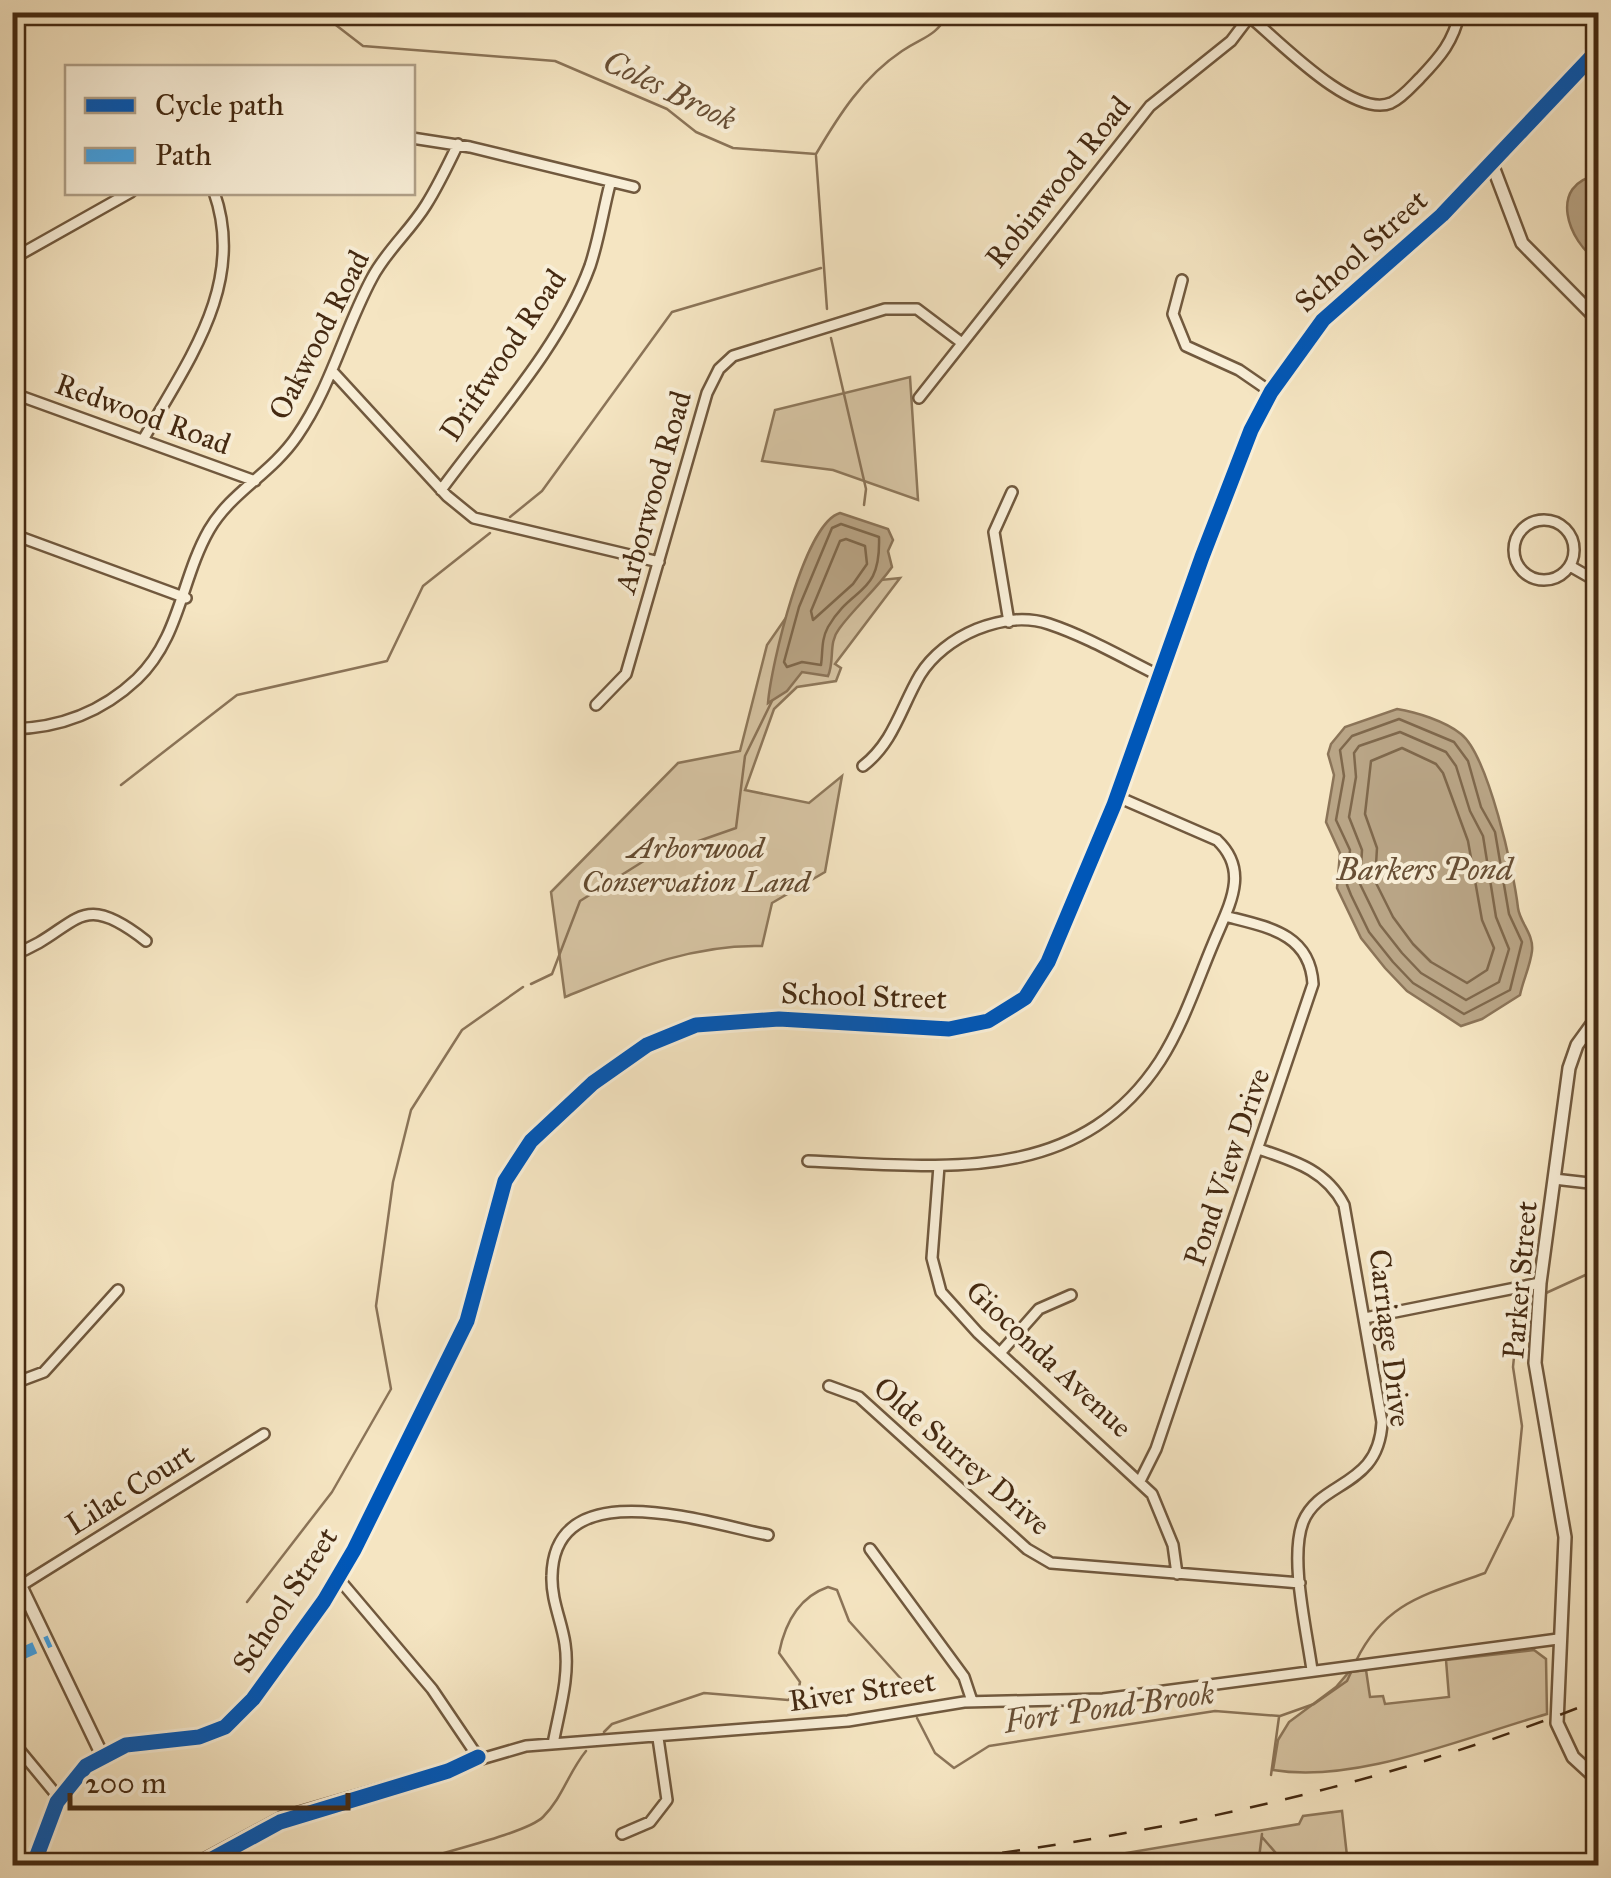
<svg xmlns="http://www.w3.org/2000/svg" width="1611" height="1878" font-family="'IM FELL Great Primer',serif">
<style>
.green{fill:#d7c5a4;stroke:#8e785b;stroke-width:2.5}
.water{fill:#b9a586;stroke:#8b7458;stroke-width:2.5}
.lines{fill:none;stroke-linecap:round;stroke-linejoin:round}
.shore{stroke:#7f684c;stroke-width:2.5}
.stream{stroke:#8b7458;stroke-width:2.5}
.minor-casing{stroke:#71593e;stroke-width:14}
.tertiary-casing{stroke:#71593e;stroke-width:16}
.minor{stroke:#f8eed7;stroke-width:9}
.tertiary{stroke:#f8eed7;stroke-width:11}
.rail{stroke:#452a12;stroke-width:2.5;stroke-dasharray:18 18;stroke-linecap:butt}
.quiet{stroke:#3fa3ea;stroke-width:12;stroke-dasharray:25 12;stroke-linecap:butt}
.cycleway-casing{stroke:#f8eed7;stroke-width:21}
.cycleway{stroke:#0057b8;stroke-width:15}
.labels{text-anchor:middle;stroke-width:8;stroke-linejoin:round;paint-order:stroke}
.street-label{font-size:30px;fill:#452a12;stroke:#f8eed7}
.park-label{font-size:30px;font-style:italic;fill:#62492f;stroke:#f8eed7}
.water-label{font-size:32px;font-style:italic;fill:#684f35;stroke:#f8eed7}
</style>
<rect width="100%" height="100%" fill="#f5e5c2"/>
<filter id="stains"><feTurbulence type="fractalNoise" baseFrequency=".002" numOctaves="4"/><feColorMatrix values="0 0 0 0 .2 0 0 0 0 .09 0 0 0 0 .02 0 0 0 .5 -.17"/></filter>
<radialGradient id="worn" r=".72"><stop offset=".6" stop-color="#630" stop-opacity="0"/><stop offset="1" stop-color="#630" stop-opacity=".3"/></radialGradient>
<path class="green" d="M910 377 918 500 833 470 762 461 775 410Z
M835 547 881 580 900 578 835 664 841 668 836 681 797 687 774 709 745 790 809 803 842 776 825 872 772 903 762 946C691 944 630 971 565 997L551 892 678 763 740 751 767 645Z
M1534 1650 1546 1659 1547 1714C1465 1737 1357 1784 1273 1770L1278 1740 1289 1722 1336 1687 1349 1672 1366 1670 1370 1697 1383 1696 1385 1704 1449 1697 1446 1660Z
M1342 1811 1348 1865H1055L1299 1824 1303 1816Z"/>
<path class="water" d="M1598 175V261C1568 242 1547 184 1598 175Z
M840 513 888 529 893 540 888 551 892 567C875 591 855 607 839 629 828 643 835 660 828 676L802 672 787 691 768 703C771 666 804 523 840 513Z
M1397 709C1416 712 1445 721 1461 734 1488 755 1514 872 1518 908 1520 923 1534 934 1532 951 1530 967 1523 980 1520 995L1482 1019 1461 1026 1407 991 1385 968 1361 938 1337 888 1340 853 1326 822 1334 775 1328 754 1331 744 1345 727Z"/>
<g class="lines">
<path class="shore" d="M841 524 879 537C881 597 852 585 828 627 821 640 823 651 821 665L802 662 787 667 784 662 799 607 832 528Z
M846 539 865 546 867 564 853 584 813 620 811 611 840 541Z
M1399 719 1454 742 1468 761 1481 807 1495 832 1509 914 1522 942 1510 990 1464 1014 1413 983 1393 962 1369 932 1351 895 1347 885 1350 850 1336 820 1344 776 1340 750 1352 736Z
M1400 732 1446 752 1456 766 1470 811 1483 836 1496 917 1509 949 1499 982 1466 1000 1421 973 1402 953 1380 925 1360 884 1362 850 1349 817 1356 777 1354 753 1359 746Z
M1402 748 1436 764 1443 773 1468 841 1482 920 1494 948 1487 970 1467 983 1431 962 1413 944 1393 917 1375 881 1377 848 1365 814 1371 761Z"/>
<path class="stream" d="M319 12 363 46 555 61 667 109 696 132 733 148 816 154C839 115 863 77 902 51 926 35 933 39 950 12
M816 156 827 309
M831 338 866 489 864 505
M510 517 542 491 672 312 821 268
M121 785 237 695 387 661 423 586 490 533
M531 984 552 974 580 901 647 859 736 828 745 756 772 701
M1546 1293 1592 1272 1598 1273
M247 1602 332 1492 391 1389 376 1306 393 1182 411 1110 462 1030 523 987
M1356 1661C1385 1601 1428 1594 1485 1573L1513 1516 1522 1426 1513 1367 1517 1327 1529 1306
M917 1718 935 1753 954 1768 989 1746 1215 1711 1280 1716 1314 1704 1347 1681 1353 1668
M604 1732 612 1724 704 1693 788 1700 798 1693 800 1682 779 1653C785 1623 799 1597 828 1587L837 1590 849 1621 902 1680 910 1696
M1271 1775 1279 1717
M1262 1837 1287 1866
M401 1866C430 1855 526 1834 543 1817 563 1797 568 1773 586 1751
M1258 1866 1262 1834"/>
<g class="minor-casing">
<path id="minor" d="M1250 17C1278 40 1353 119 1391 103 1402 98 1412 86 1420 78 1441 56 1453 42 1460 12
M412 138 470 147 634 187
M12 259 131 192
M1182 280 1173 314 1186 346 1239 370 1271 392
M333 372 447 496 474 518 659 562
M12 393 255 481
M919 398 1150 106 1231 41 1253 12
M143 440C186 363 247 285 214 192
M441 490C492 420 560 348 590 266 599 239 603 211 610 184
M1514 550a30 30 0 1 1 60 0a30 30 0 1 1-60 0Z
M12 534 186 598
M1570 566 1598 582
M1009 622 994 532 1012 492
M596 705 626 674 707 393 719 369 733 356 885 309H917L962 343
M12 729C59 728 102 712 137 679 180 638 181 579 209 530 231 492 271 474 297 436 331 387 344 330 372 278 386 251 410 231 426 205 438 186 448 165 458 144
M863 766C894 742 901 707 920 675 944 636 1004 609 1049 624 1088 637 1125 659 1162 677
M12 955C78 932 75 885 146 941
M1259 1149C1294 1161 1326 1170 1344 1205L1382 1422C1379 1488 1320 1480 1303 1522 1289 1558 1307 1632 1312 1670
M808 1161C937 1166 1077 1188 1160 1061 1183 1025 1197 982 1213 944 1228 907 1251 872 1217 840L1118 797
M939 1166 932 1258 941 1292 978 1333 1152 1494 1173 1545 1177 1574
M1554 1179 1598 1184
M1365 1318 1540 1283
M1000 1353 1039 1309 1071 1295
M12 1384 44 1372 118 1290
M829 1386 859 1397 1027 1549 1051 1563 1300 1583
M1140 1481 1156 1449 1313 984C1310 933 1267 927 1225 916
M870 1549 964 1677 972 1701
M338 1578 432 1689 478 1757
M22 1585 264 1434
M12 1741 59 1798
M553 1744C559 1711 570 1677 565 1644 562 1622 551 1600 552 1576 554 1470 710 1524 768 1535
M622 1834 650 1822 667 1800 658 1738
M191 1866 282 1817 526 1746 848 1721 964 1702 1103 1699 1558 1639"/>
</g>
<g class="tertiary-casing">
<path id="tertiary" d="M1492 164 1522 243 1598 320
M1598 1016 1577 1045 1569 1068 1540 1283 1535 1363 1565 1537 1557 1723 1573 1757 1598 1780
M12 1568 102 1755
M33 1866 57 1802 86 1766 126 1745 199 1737 225 1727 253 1699 324 1601 354 1550 467 1321 505 1181 531 1141 593 1083 647 1045 696 1025 779 1019 949 1029 988 1021 1025 998 1048 962 1114 805 1202 557 1251 430 1271 392 1323 320 1442 215 1598 50"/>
</g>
<use href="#minor" class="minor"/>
<use href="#tertiary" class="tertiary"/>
<path class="rail" d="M895 1866C1136 1840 1373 1790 1598 1700"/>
<path class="quiet" d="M12 1658 50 1641"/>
<g class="cycleway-casing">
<path id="cycleway" d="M33 1866 57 1802 86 1766 126 1745 199 1737 225 1727 253 1699 324 1601 354 1550 467 1321 505 1181 531 1141 593 1083 647 1045 696 1025 779 1019 949 1029 988 1021 1025 998 1048 962 1114 805 1202 557 1251 430 1271 392 1323 320 1442 215 1598 50
M199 1866 280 1822 448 1771 478 1757"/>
</g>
<use href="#cycleway" class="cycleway"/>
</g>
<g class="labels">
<g class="street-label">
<text transform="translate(1058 182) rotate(-51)" y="10">Robinwood Road</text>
<text transform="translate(1361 251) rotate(-42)" y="10">School Street</text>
<text transform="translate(319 335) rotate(-63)" y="10">Oakwood Road</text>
<text transform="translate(503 355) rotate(-56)" y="10">Driftwood Road</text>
<text transform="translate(143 414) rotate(20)" y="10">Redwood Road</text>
<text transform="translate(653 492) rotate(-74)" y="10">Arborwood Road</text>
<text transform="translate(864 996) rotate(2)" y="10">School Street</text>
<text transform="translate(1227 1167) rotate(-71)" y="10">Pond View Drive</text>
<text transform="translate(1520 1280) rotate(-85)" y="10">Parker Street</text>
<text transform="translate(1390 1338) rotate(83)" y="10">Carriage Drive</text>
<text transform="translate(1049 1359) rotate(43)" y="10">Gioconda Avenue</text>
<text transform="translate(962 1456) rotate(41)" y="10">Olde Surrey Drive</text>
<text transform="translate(130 1489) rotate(-32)" y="10">Lilac Court</text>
<text transform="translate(285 1600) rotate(-57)" y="10">School Street</text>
<text transform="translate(862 1691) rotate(-8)" y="10">River Street</text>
</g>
<g class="park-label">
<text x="696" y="858">Arborwood<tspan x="696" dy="34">Conservation Land</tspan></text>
</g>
<g class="water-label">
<text transform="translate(670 90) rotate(26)" y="11">Coles Brook</text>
<text x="1425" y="880">Barkers Pond</text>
<text transform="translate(1109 1707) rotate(-8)" y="11">Fort Pond Brook</text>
</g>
</g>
<rect width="1611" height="1878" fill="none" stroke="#f5e5c2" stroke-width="50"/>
<rect x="15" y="15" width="1581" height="1848" fill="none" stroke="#452a12" stroke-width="5"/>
<rect x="25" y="25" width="1561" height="1828" fill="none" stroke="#452a12" stroke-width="2.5"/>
<rect x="65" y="65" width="350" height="130" fill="#f8eed7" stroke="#b0a088" stroke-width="2.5"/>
<rect x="85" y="98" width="50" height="15" fill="#0057b8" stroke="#b0a088" stroke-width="2.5"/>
<text x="155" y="115" font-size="30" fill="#452a12">Cycle path</text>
<rect x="85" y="148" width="50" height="15" fill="#3fa3ea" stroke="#b0a088" stroke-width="2.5"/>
<text x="155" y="165" font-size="30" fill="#452a12">Path</text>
<path d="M70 1793v15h278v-15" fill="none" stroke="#452a12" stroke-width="5"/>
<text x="85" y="1793" font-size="30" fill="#452a12" stroke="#f8eed7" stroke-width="8" paint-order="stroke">200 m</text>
<rect width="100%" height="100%" filter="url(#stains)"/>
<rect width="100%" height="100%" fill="url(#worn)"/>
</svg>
